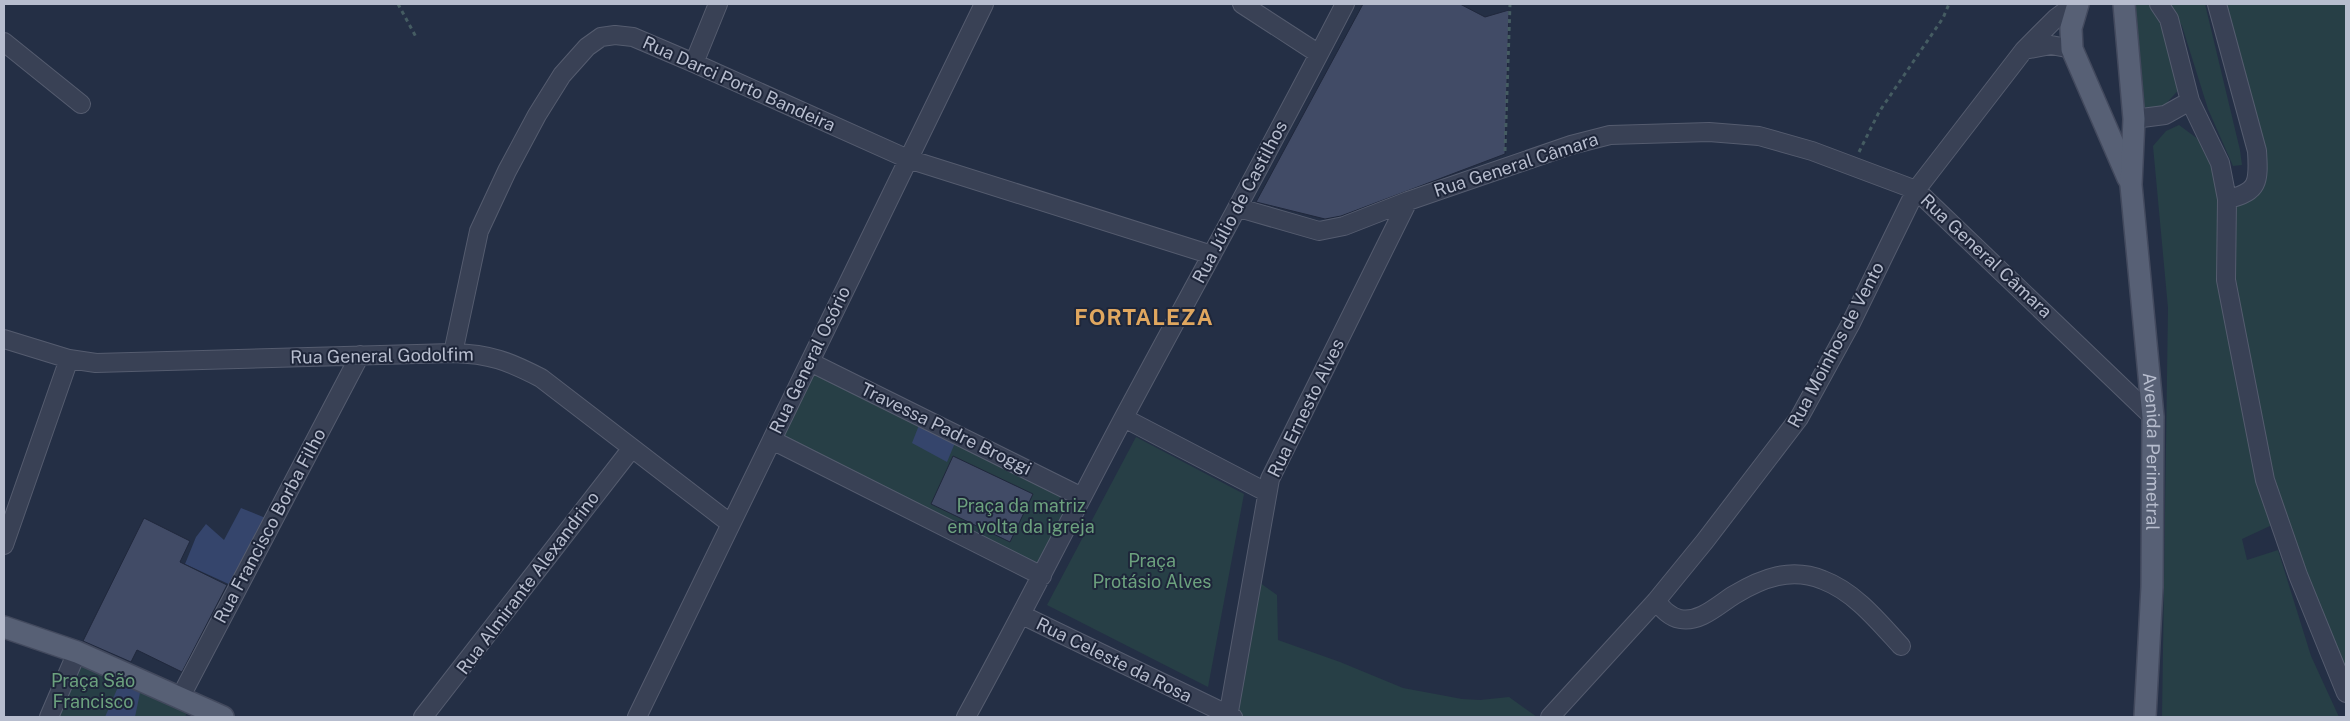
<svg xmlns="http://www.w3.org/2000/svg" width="2350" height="721" font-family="'Public Sans',sans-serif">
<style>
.green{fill:#273f46}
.water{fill:#35456c}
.building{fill:#414b66;stroke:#20283c}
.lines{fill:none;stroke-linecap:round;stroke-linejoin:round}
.minor-casing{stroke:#555c6f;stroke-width:20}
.major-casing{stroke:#434a5e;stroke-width:24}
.path{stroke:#455c62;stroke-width:3;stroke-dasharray:4 4;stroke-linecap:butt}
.minor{stroke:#394155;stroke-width:18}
.major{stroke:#576075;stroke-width:21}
.labels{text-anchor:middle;stroke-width:4;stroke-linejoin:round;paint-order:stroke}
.street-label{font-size:18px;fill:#b7bdce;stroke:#1e263a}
.park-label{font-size:18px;fill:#6ca17e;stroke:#1e263a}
.district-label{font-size:22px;font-weight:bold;letter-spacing:1px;fill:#e0a75f;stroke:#1e263a}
</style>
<rect width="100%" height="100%" fill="#242f45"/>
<path class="green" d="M2131 4H2154L2165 21 2184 84 2162 108 2141 114Z
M2169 4H2205L2240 150 2242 165 2233 166 2208 109 2182 26Z
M2219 4H2346V682L2269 480 2231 281V202L2243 199 2259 138Z
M2179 125 2210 148 2272 525 2242 539 2247 560 2278 550 2311 656 2339 717H2162L2168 308 2153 146 2166 131Z
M811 364 1080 498 1042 575 775 439Z
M1136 437 1244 494 1208 687 1047 605Z
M1256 580 1277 595 1278 640 1340 662 1403 688 1462 699 1480 700 1509 697 1537 717H1238L1230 715Z
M80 658 190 706 185 717H54Z"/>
<path class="water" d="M921 420 957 438 947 462 912 443Z
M241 508 268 519 233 586 185 564 196 537 206 524 224 540Z
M121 680 141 688 135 717H105Z"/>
<path class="building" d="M1363 4H1460L1485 17 1509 10 1505 154 1341 216 1325 219 1256 202Z
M953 456 1033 494 1010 542 931 504Z
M144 518 190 541 180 562 227 585 182 672 137 650 131 662 83 641Z"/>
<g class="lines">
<g class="minor-casing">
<path id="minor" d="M1242 4 1319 54
M2159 4 2169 19 2190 101 2220 163 2227 199 2226 280 2265 480 2298 575 2346 693
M2217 4 2257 151C2259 181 2259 193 2227 199
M4 42 81 104
M2024 50 2051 45 2072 49
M694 63 718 4
M2134 119 2165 115 2190 101
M1239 208 1319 231 1344 226 1408 201 1571 145 1610 135 1709 132 1759 136 1812 151 1916 190 2153 417
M4 339 69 359 96 363 453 353C490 354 508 361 541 378L731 524
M453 353 479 231 507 171 537 115 562 75 587 47 601 37 615 35 633 37 694 63 908 159 1212 255
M810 362 1082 497
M1124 418 1266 492
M772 440 1042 576
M4 545 69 359
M1656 601C1662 608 1669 617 1680 619 1700 623 1718 605 1734 595 1762 578 1791 567 1823 580 1855 592 1879 622 1901 646
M1022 615 1233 717
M181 696 360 355
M49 717 77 652
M423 717 632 448
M637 717 984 4
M966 717C1020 619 1070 519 1123 419 1197 281 1273 144 1345 4
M1228 717 1270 479 1408 201
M1550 717 1656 601 1705 541 1799 418 1850 325 1916 190 2024 50 2056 18 2075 4"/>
</g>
<g class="major-casing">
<g id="major">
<path d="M2078 4 2071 28 2072 49 2128 178"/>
<path id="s1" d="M2124 4 2134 119 2131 185 2153 417 2152 587 2145 717"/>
<path d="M4 627 77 652 223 717"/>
</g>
</g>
<path class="path" d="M398 4 416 37
M1505 151 1510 4
M1859 152 1879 112 1943 18 1949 4"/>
<use href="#minor" class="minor"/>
<use href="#major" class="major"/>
</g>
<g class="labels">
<g class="street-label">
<text transform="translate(739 84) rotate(24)" y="6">Rua Darci Porto Bandeira</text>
<text transform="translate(1516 165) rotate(-18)" y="6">Rua General Câmara</text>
<text transform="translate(1240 202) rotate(-62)" y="6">Rua Júlio de Castilhos</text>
<text transform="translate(1986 256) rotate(43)" y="6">Rua General Câmara</text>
<text transform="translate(1836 345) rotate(-62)" y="6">Rua Moinhos de Vento</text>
<text transform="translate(382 356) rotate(-1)" y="6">Rua General Godolfim</text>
<text transform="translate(810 360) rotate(-64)" y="6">Rua General Osório</text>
<text transform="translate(1306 408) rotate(-64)" y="6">Rua Ernesto Alves</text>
<text transform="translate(946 429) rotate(26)" y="6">Travessa Padre Broggi</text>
<text dy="6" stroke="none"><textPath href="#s1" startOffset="449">Avenida Perimetral</textPath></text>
<text transform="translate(270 526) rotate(-62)" y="6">Rua Francisco Borba Filho</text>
<text transform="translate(528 583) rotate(-53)" y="6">Rua Almirante Alexandrino</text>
<text transform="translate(1114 660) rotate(26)" y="6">Rua Celeste da Rosa</text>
</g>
<g class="park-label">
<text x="1021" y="512">Praça da matriz<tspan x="1021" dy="21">em volta da igreja</tspan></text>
<text x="1152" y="567">Praça<tspan x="1152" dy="21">Protásio Alves</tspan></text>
<text x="93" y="687">Praça São<tspan x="93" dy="21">Francisco</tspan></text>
</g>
<g class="district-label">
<text x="1144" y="325">FORTALEZA</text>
</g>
</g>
<rect width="2350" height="721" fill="none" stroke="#b7bdce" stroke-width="10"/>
</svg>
